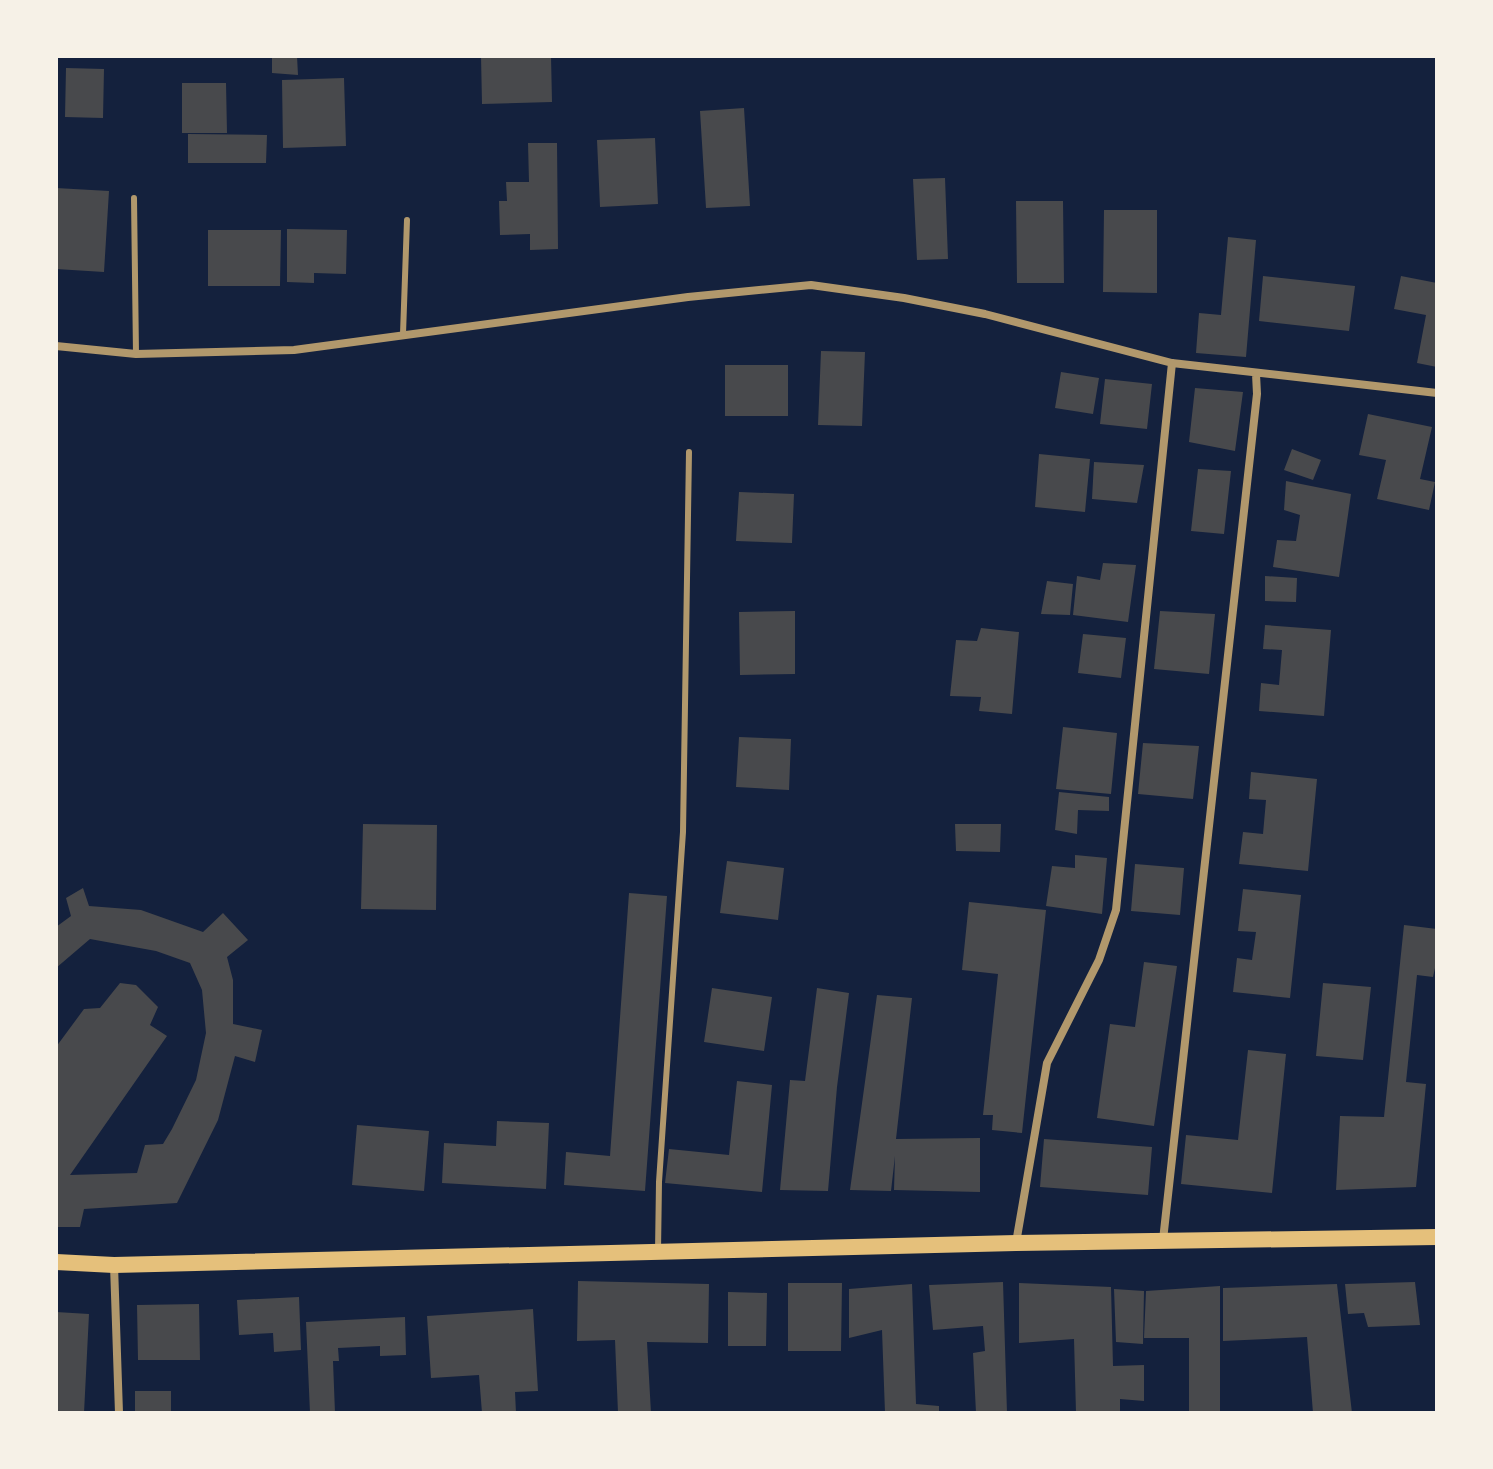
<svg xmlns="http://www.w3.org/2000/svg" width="1493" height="1469" font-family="'Sofia Sans Condensed',sans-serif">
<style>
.building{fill:#48494c}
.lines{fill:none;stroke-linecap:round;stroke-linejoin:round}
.service{stroke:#b1986c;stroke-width:6}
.minor{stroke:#b1986c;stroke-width:8}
.secondary{stroke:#e5c07b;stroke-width:16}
</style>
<rect width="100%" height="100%" fill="#14213d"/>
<path class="building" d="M272 56H297L298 75 272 73Z
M481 56H551L552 102 482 104Z
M66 68 104 69 103 118 65 117Z
M344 78 346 146 283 148 282 80Z
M182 83H226L227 133H182Z
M744 108 750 206 706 208 700 111Z
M188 134 267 135 266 163H188Z
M655 138 658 204 600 207 597 140Z
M528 143H557L558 249 530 250V234L500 235 499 201H507L506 182H529Z
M945 178 948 259 917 260 913 179Z
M56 188 109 191 104 272 56 269Z
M1016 201H1063L1064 283H1017Z
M1104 210H1157V293L1103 292Z
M287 229 347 230 346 274 314 273V283L287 282Z
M208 230H281L280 286H208Z
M1228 237 1256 240 1246 357 1196 353 1199 313 1221 315Z
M1263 276 1355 286 1349 331 1259 321Z
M1401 276 1437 283V367L1417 363 1426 315 1394 309Z
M821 351 865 352 862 426 818 425Z
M725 365H788V416H725Z
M1061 372 1099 378 1093 414 1055 408Z
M1105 379 1152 384 1147 429 1100 424Z
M1195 388 1243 392 1235 451 1189 442Z
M1368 414 1432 427 1420 479 1435 482 1429 510 1377 499 1386 460 1359 455Z
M1292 449 1321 460 1313 480 1284 470Z
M1039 454 1090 459 1085 512 1035 507Z
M1094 462 1144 465 1137 503 1092 499Z
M1198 469 1231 471 1224 534 1191 531Z
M1286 481 1351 494 1339 577 1273 567 1277 540 1296 541 1300 515 1284 510Z
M739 492 794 494 792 543 736 541Z
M1103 563 1136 565 1128 622 1073 615 1077 576 1100 580Z
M1265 576 1297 578 1296 602 1265 601Z
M1047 581 1073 584 1070 615 1041 614Z
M795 611V674L740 675 739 612Z
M1160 611 1215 614 1209 674 1154 669Z
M1265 625 1331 630 1324 716 1259 711 1261 683 1279 685 1282 650 1263 649Z
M981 628 1019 632 1012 714 979 711 981 697 950 696 956 640 977 641Z
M1083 634 1126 638 1121 678 1078 673Z
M1063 727 1117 733 1111 794 1056 789Z
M739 737 791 739 789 790 736 787Z
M1143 743 1199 746 1193 799 1138 794Z
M1251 772 1317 779 1308 871 1239 864 1243 832 1263 834 1266 800 1249 799Z
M1059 792 1109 797V811L1078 810 1077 834 1055 830Z
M363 824 437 825 436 910 361 909Z
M955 824H1001L1000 852 956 851Z
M1075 855 1107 858 1102 914 1046 906 1052 866 1075 868Z
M727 861 784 868 778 920 720 913Z
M1135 864 1184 868 1180 915 1131 911Z
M83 888 89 906 141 910 203 932 223 913 248 940 227 957 233 980V1024L262 1030 255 1062 235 1056 218 1120 177 1203 84 1209 80 1227H58L56 1047 84 1009 100 1008 120 983 136 985 158 1007 150 1025 167 1036 70 1175 137 1173 145 1145 163 1144 172 1129 196 1080 206 1033 202 990 190 963 156 951 90 939 56 968V927L71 916 66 898Z
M1243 889 1301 895 1290 998 1233 992 1237 958 1252 960 1256 932 1238 931Z
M629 893 667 896 645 1191 564 1185 566 1152 610 1156Z
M969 902 1046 910 1022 1133 992 1130 993 1115H983L998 974 962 970Z
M1404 925 1437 929V959L1433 977 1417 975 1406 1082 1426 1084 1416 1187 1336 1190 1340 1116 1384 1117Z
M1144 962 1177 966 1154 1126 1097 1118 1110 1024 1135 1027Z
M1323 983 1371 987 1363 1060 1316 1056Z
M712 988 772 997 764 1051 704 1042Z
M817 988 849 993 837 1087 828 1191 780 1190 790 1080 805 1081Z
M877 995 912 998 896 1139 980 1138V1192L894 1190 895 1156 891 1191 850 1190Z
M1248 1050 1286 1054 1272 1193 1181 1184 1186 1135 1238 1140Z
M737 1081 772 1085 762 1192 665 1183 669 1149 729 1155Z
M497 1121 549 1123 546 1189 442 1183 444 1143 496 1146Z
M357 1125 429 1131 424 1191 352 1185Z
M1044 1139 1152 1147 1148 1195 1040 1187Z
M578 1281 709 1284 708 1343 647 1342 651 1413H618L615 1340 577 1341Z
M1003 1282 1007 1413H976L973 1353 985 1351 983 1326 933 1330 929 1285Z
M1415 1282 1420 1325 1368 1327 1364 1313 1348 1314 1345 1284Z
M788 1283H842L841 1351H788Z
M1019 1283 1111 1287 1113 1366 1144 1365V1401L1120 1399V1413H1076L1074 1339 1019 1343Z
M912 1284 916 1404 939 1406V1413H885L882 1330 849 1338V1289Z
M1337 1284 1352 1413H1313L1307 1337 1223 1341V1288Z
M1220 1286V1413H1189V1338H1144L1146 1291Z
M1114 1289 1144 1291 1143 1344 1116 1342Z
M728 1292 767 1293 766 1346H728Z
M299 1297 301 1350 274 1352 273 1333 239 1335 237 1300Z
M199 1304 200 1360H138L137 1305Z
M533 1309 538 1391 515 1392 516 1413H482L479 1375 431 1378 427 1316Z
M56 1312 89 1314 84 1413H56Z
M405 1317 406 1355 380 1356V1346L338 1348 339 1361H333L335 1413H310L306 1322Z
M135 1391H171V1413H135Z"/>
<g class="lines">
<path class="service" d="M134 198 136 354
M403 334 407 220
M658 1251 659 1182 683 832 689 452"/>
<path class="minor" d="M56 346 136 354 294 350 688 297 811 285 904 298 985 314 1172 363 1437 393
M1163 1240 1257 394 1256 374
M1016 1243 1047 1063 1099 960 1116 910 1172 363
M114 1265 119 1413"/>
<path class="secondary" d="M56 1262 114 1265 1016 1243 1437 1237"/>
</g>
<rect width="1493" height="1469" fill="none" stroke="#f6f1e7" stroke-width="116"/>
</svg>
